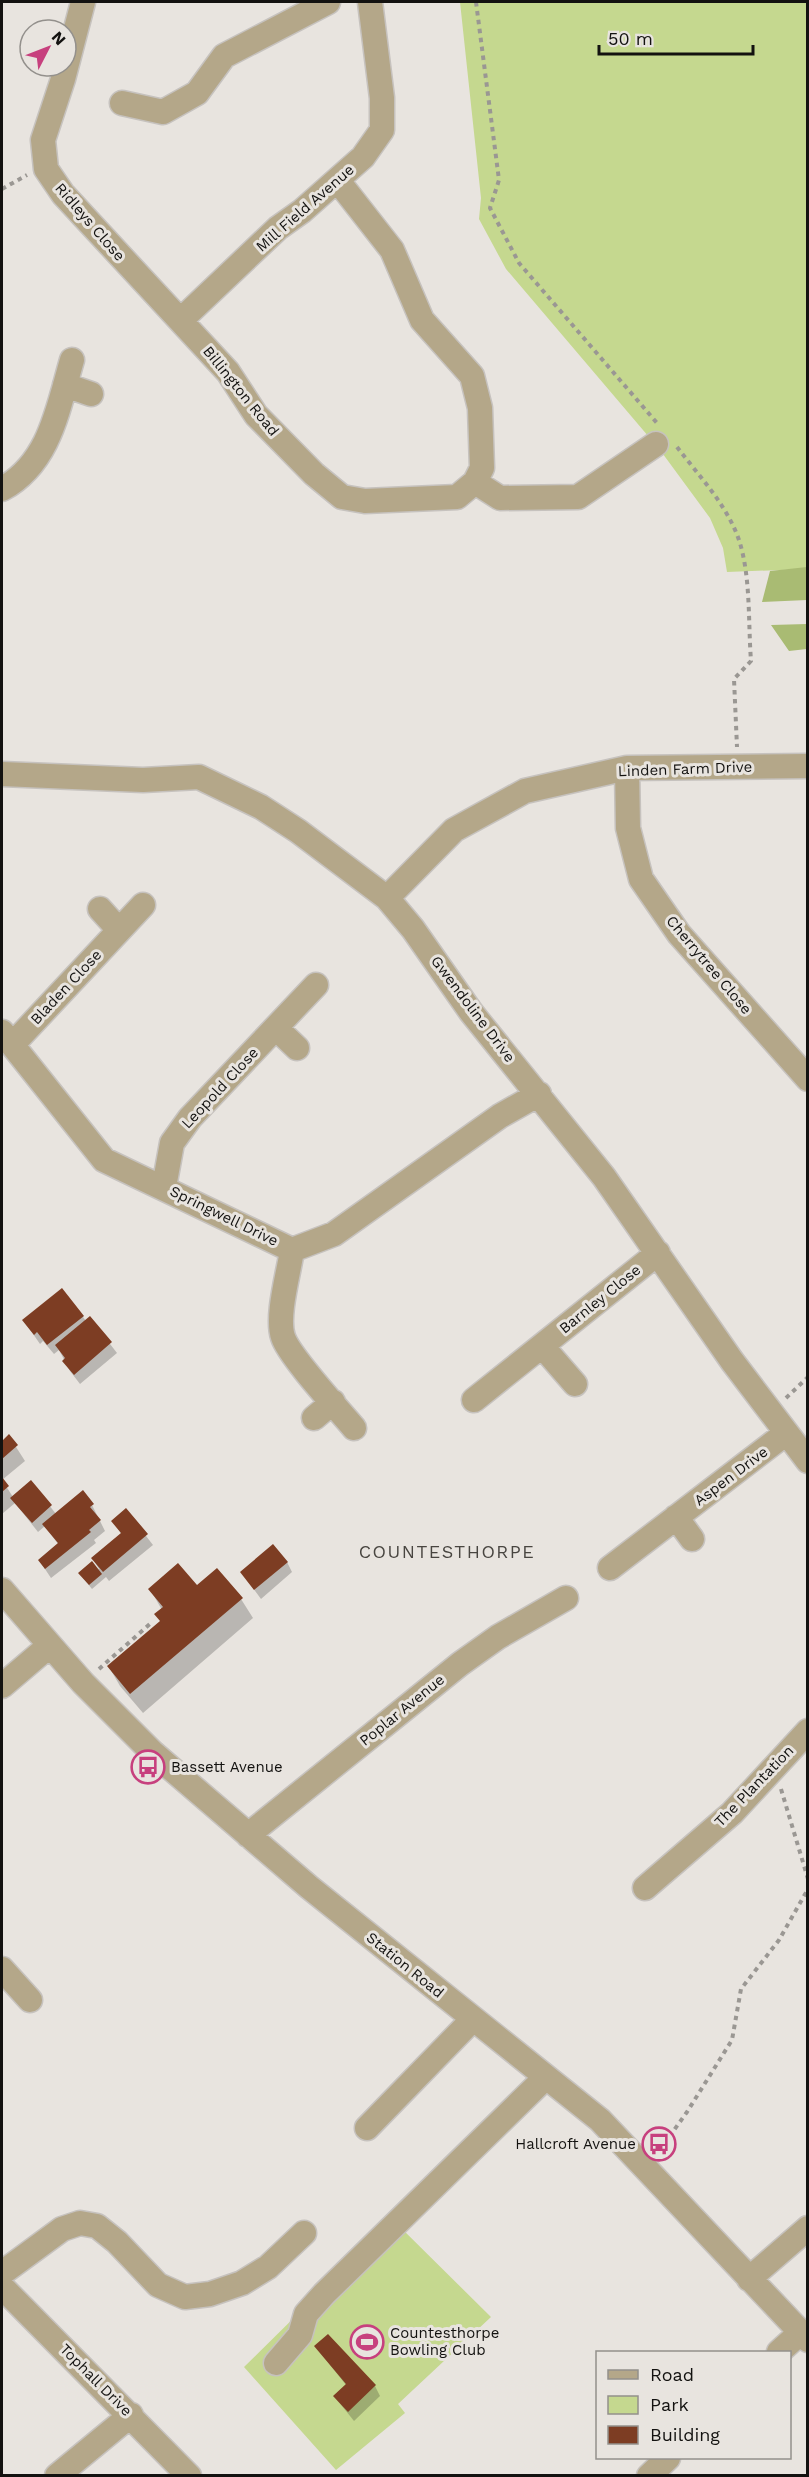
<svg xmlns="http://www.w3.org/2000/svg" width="809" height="2477" font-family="'Work Sans',sans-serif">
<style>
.green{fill:#c5d88f}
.forest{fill:#a9bb73}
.shadow{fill:#0003}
.building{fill:#7d3d23}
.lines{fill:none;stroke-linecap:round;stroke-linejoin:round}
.minor-casing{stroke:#c6c2be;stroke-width:27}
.path{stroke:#9a9793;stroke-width:4;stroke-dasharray:4.5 4.5;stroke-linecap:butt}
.minor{stroke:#b4a789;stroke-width:24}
.labels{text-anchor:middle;stroke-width:6;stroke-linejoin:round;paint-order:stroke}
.street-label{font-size:15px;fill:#131210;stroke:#e8e4df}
.poi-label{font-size:15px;fill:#131210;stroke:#e8e4df;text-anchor:start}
.quarter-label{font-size:18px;letter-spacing:1.5px;fill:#484540;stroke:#e8e4df}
</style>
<rect width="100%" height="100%" fill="#e8e4df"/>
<path class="green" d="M460 2H807V569L727 572 723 548 710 518 660 450 506 269 479 219 481 198Z
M393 2220 491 2317 398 2404 405 2413 336 2470 244 2367Z"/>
<path class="forest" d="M807 567V600L762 602 770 571Z
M807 624V649L789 651 771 625Z"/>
<path class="shadow" d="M83 1317 86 1321 90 1318 117 1353 80 1384 70 1371 59 1350 54 1354 43 1341 40 1344 24 1321Z
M9 1436 25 1461 2 1480 13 1497 31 1482 56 1514 92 1505 105 1531 94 1540 96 1543 51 1578 39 1560 58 1544 45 1526 38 1532 15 1503 2 1514V1443Z
M126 1510 153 1545 109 1581 106 1577 92 1589 83 1578 99 1569 93 1559 122 1535 113 1521Z
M287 1562 292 1572 261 1599 242 1573Z
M197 1587 241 1599 253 1618 143 1713 120 1686 109 1667 161 1622 162 1610 150 1589Z
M316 2347 375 2386 380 2396 354 2421 334 2396 346 2385Z"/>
<path class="building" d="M62 1288 84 1316 47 1345 37 1332 34 1335 22 1320Z
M90 1316 112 1342 74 1375 62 1361 65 1358 55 1345Z
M9 1434 18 1445 2 1459V1441Z
M2 1477 9 1486 2 1492Z
M31 1480 52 1505 32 1523 10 1498Z
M83 1490 94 1504 90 1507 101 1520 89 1530 91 1532 45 1569 38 1560 58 1543 42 1524Z
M126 1508 148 1534 103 1572 91 1558 121 1533 111 1521Z
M273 1544 288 1562 254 1590 240 1572Z
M92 1561 102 1574 89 1585 78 1573Z
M178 1563 197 1585 217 1568 243 1598 130 1694 107 1666 160 1621 154 1614 163 1607 148 1589Z
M328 2334 376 2385 348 2412 333 2396 346 2384 314 2346Z"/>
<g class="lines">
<g class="minor-casing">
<path id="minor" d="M83 2 63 79 43 140 46 169 63 194 228 372 256 415 314 474 342 497 365 501 457 497 475 482 482 468 480 408 472 376 422 320 392 250 338 181
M122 103 163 112 197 93 224 56 328 2
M181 320 278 228 302 211 363 157 382 130V98L370 2
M65 385 91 394
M475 482 500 498 578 497 656 444
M2 489C50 463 58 408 72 360
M627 768 628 828 641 879 679 934 808 1079
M2 774 143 780 199 777 261 807 298 831 387 898 413 929 471 1012 604 1177 732 1361 808 1461
M387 898 454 830 525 791 627 768 808 766
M100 909 119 930
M276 1028 297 1048
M2 1032 104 1160 292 1250 334 1234 500 1116 539 1094
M13 1044 143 905
M164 1187 172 1143 190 1118 316 985
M292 1250C289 1272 276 1316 283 1337 289 1356 338 1409 354 1428
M542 1346 575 1384
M474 1400 658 1253
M314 1418 333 1402
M676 1517 692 1539
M610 1568 785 1434
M2 1590 83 1683 152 1752 309 1887 600 2120 808 2340
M2 1686 49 1646
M248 1835 460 1664 498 1637 566 1598
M645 1888 732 1813 808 1731
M2 1969 30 2000
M367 2128 473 2019
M2 2273 62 2229 80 2223 97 2226 117 2242 158 2285 185 2297 210 2294 242 2283 268 2267 304 2233
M749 2279 808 2228
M2 2287 189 2476
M779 2352 800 2333
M276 2363 300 2335 306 2314 324 2294 546 2077
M57 2476 131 2415
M649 2476 668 2458"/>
</g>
<path class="path" d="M476 2 499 180 490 208 519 263 657 423
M2 189 27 175
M677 447C699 476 727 505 739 540 751 577 748 622 751 661L734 679 737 747
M786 1398 808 1377
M99 1669 151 1623
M781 1789 808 1879
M659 2151 687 2112 732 2040 741 1989 779 1940 808 1889"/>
<use href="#minor" class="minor"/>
</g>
<defs>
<g id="bus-ring" transform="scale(1.725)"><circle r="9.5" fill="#e8e4df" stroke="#c7407e" stroke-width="1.5"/><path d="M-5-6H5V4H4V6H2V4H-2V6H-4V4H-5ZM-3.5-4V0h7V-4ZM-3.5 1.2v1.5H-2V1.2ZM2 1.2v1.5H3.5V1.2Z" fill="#c7407e"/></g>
<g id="stadium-ring" transform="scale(1.725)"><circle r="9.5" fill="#e8e4df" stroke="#c7407e" stroke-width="1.5"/><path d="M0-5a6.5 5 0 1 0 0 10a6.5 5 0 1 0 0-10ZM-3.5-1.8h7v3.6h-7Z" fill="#c7407e"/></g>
</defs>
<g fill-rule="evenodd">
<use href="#bus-ring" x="148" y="1767"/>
<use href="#bus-ring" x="659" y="2144"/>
<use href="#stadium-ring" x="367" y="2342"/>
</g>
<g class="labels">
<g class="street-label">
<text transform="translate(305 208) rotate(-41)" y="5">Mill Field Avenue</text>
<text transform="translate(90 222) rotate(49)" y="5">Ridleys Close</text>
<text transform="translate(241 391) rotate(51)" y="5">Billington Road</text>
<text transform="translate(685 769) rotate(-2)" y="5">Linden Farm Drive</text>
<text transform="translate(709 965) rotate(50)" y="5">Cherrytree Close</text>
<text transform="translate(66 987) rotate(-47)" y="5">Bladen Close</text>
<text transform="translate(473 1009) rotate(53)" y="5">Gwendoline Drive</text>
<text transform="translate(220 1088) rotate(-47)" y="5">Leopold Close</text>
<text transform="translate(224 1216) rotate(26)" y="5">Springwell Drive</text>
<text transform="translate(600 1299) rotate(-39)" y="5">Barnley Close</text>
<text transform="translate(731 1476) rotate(-37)" y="5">Aspen Drive</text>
<text transform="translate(402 1710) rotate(-39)" y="5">Poplar Avenue</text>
<text transform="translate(754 1786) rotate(-46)" y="5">The Plantation</text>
<text transform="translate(405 1965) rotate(39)" y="5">Station Road</text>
<text transform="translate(96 2380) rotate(45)" y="5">Tophall Drive</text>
</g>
<g class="poi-label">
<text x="171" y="1772">Bassett Avenue</text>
<text x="636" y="2149" text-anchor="end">Hallcroft Avenue</text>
<text x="390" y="2338">Countesthorpe<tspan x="390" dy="17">Bowling Club</tspan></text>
</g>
<g class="quarter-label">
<text x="447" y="1558">COUNTESTHORPE</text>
</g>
</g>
<rect width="809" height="2477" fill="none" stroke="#131210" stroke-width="6"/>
<rect x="596" y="2351" width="195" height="108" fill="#e8e4df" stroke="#93908c" stroke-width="1.5"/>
<rect x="608" y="2370" width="30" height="9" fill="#b4a789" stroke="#93908c" stroke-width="1.5"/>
<text x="650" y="2381" font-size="18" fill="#131210">Road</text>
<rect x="608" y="2396" width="30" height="18" fill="#c5d88f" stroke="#93908c" stroke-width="1.5"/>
<text x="650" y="2411" font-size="18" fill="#131210">Park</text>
<rect x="608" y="2426" width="30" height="18" fill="#7d3d23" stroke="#93908c" stroke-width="1.5"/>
<text x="650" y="2441" font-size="18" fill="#131210">Building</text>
<g transform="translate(48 48) rotate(48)"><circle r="28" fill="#e8e4df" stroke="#93908c" stroke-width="1.5"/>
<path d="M0-4.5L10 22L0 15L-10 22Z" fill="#c7407e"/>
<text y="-9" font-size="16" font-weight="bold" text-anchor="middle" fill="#131210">N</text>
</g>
<path d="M599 45v9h154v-9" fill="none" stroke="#131210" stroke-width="3"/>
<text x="608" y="45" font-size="18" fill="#131210" stroke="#e8e4df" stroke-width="4.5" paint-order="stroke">50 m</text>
</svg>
